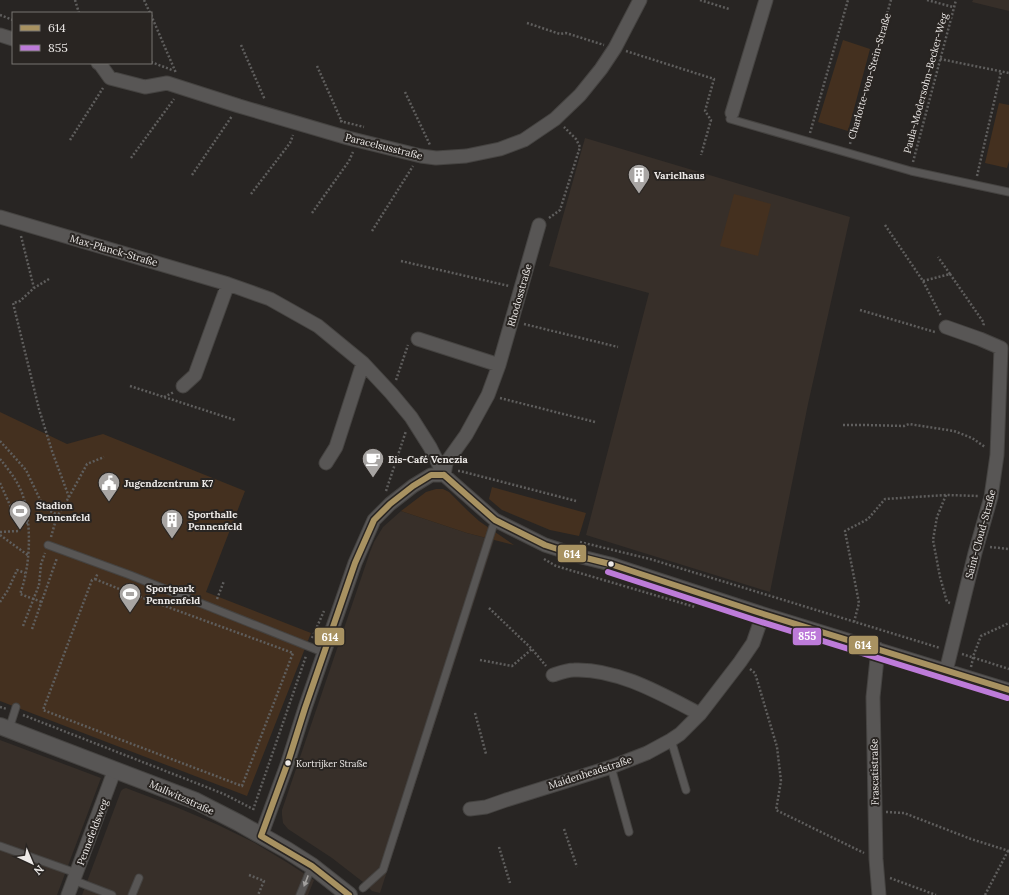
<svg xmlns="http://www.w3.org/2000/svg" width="1009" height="895" font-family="Lora,serif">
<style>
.built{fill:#372f29}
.green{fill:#44301f}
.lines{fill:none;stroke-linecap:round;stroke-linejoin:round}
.service-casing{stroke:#454341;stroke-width:9}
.minor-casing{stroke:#454341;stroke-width:15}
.tertiary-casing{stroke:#454341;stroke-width:18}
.path{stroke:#5f5e5d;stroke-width:2.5;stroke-dasharray:2 2;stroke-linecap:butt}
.service{stroke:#585655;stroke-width:7}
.minor{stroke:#585655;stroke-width:13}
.tertiary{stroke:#585655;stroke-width:16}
.bus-1-casing{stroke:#292522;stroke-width:9}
.bus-2-casing{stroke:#292522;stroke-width:9}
.bus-1{stroke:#a89261;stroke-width:6}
.bus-2{stroke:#bd7bd9;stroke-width:6}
.oneway{fill:#a2a09e}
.bus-dot{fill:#edeae8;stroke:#292522;stroke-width:1.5}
.labels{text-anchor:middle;stroke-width:4;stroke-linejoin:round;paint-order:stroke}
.bus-label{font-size:9px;fill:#edeae8;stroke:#292522;text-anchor:start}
.street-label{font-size:10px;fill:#edeae8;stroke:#292522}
.poi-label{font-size:10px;font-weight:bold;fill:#edeae8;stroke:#292522;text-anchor:start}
.line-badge{stroke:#292522;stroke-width:1.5}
.badge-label{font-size:11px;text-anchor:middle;font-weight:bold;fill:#fff}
</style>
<rect width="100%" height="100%" fill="#282523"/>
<path class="built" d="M973 0H1009V11L972 2Z
M585 138 850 217 808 404 770 592 586 535 649 293 549 266Z
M401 511 467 533 494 540 380 893 372 891 363 882 332 858 288 829 283 823 282 815V810L370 552 374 542 383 527Z
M0 740 101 778 57 895H0Z
M126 788 176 807 216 824 253 842 288 863 314 880 308 895H82L121 791 123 789Z"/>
<path class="green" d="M843 40 870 49 848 131 818 122Z
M999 103 1009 105V161L1007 168 985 163Z
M734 194 771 204 758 256 720 246Z
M0 412 67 444 103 434 245 491 206 592 311 633 247 796 0 701Z
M492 487 586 513 579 536 550 530 502 510 489 499Z
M436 489H443L449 492 467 510 479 521 514 545 467 533 401 511 426 492Z"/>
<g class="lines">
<g class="service-casing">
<path id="service" d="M732 113 730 119 911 171 1009 192
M48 545 130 575 325 653
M9 729 16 707
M671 740 686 790
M611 767 629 832
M0 846 76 873
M73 880 112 895
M363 888 383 870 495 520
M132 895 139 878
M300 895 312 866"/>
</g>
<g class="minor-casing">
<path id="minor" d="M0 35 13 39
M98 63 100 64 110 78 145 87 167 83 239 106 348 138 421 156 436 158 466 156 500 149 524 140 555 119 580 95 601 69 615 48 640 0
M732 113 766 0
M0 217 228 284 270 299 318 326 363 363 391 393 411 417 430 447 444 475 495 520 545 545 582 557 610 564 757 612 1009 690
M418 339 499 365
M183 386 195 375 228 284
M326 463 336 447 363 363
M444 475 446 463 466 435 488 395 499 365 539 225
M878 649 873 697 876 859 879 895
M946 671 975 553 991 497 997 455 1001 348 980 339 946 327
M553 675C559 673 567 670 574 670 617 668 663 695 700 714
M470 809 486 807 506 800 611 767 647 753 671 740 680 734 700 714 740 662 753 643 763 614
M261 836 288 762 305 708 355 563 374 520 390 504 413 486 431 475H444
M68 895 115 769"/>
</g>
<g class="tertiary-casing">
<path id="tertiary" d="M0 726 196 801 239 823 287 850 312 866 349 895"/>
</g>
<path class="path" d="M75 0 79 13
M144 0 150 13
M700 0 729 9
M927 0 953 7
M0 15 13 20
M151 15 176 73
M527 23 560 34 566 33 604 45
M241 45 265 100
M626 51 714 79 705 111 711 120 701 155
M940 59 1009 73
M151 62 172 70
M317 66 342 122
M405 92 430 145
M340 121 364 127
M810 133 848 0
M70 140 103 88
M850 144 891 0
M131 158 174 99
M913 162 956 0
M192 175 232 116
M977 176 1001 72
M251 194 290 143 293 135
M312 213 349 161 353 152
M549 218 560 210 580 147 576 139 564 127
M885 225 923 281 941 316
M372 231 413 166
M21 236 34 288
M401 261 509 286
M950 274 984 323 983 327
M49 279 34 288 20 301 13 303 39 409 52 451 69 497
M923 281 950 274 938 257
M860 310 935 332
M524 324 618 347
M396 380 408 345
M130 386 235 420
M164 397 174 392
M500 398 595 422
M843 425H865L904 426 909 424 954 431 972 438 985 447
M0 441 26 470 44 508 58 515
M0 459C8 469 17 480 22 493 32 522 31 565 20 594L42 602
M458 471H460L576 501
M0 483 18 523H28
M386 491 406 431
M946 495 937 517 933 540 940 577 947 602 950 603
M0 532 19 531
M0 535 29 556
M51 537 55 523 58 515 69 497 87 464 104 457
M580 542 650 559 940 648
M990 547 1009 549
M544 559 556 566 695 607
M95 579 124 591 293 653 242 786 43 710 92 580 95 579 98 573
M217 599 224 581
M0 602 8 590 17 570 25 573
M489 608 532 649 546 666
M854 622 859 603 845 531 868 519 885 499 946 495 979 496
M23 626 39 585 41 564 45 553
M32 629 57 558
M312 638 324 611
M962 654 1009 669
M480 660 512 666 532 649
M971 667 974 654 981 636 1009 623
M750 669 755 673 777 747 781 781 776 810 864 853
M0 707 7 709
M475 713 486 754
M23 715 224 794 253 809
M253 810 306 656
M886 812 904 813 971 839 1009 851
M564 829 577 867
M499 847 510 883
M249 875 264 881 258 895
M890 878 936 895
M985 895 1009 849"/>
<use href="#service" class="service"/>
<use href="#minor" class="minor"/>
<use href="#tertiary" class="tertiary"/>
<g class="bus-1-casing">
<path id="bus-1" d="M444 475 495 520 545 545 582 557 610 564 757 612 1009 690
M261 836 288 762 305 708 355 563 374 520 390 504 413 486 431 475H444
M261 836 312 866 349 895"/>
</g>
<g class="bus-2-casing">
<path id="bus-2" d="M608 572 755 620 1007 698"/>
</g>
<use href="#bus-1" class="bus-1"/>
<use href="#bus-2" class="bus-2"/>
</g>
<defs><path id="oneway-solid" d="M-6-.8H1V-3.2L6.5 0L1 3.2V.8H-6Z"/></defs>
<use class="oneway" href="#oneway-solid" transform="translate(306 881) rotate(111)"/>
<defs>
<g id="building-pin" transform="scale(1.15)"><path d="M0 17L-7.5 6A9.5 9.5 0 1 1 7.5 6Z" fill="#a8a5a3" stroke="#292522"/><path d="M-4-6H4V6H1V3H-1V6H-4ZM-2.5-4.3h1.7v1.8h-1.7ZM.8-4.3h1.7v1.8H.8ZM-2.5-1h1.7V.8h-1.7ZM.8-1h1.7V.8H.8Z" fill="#fff"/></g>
<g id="cafe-pin" transform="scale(1.15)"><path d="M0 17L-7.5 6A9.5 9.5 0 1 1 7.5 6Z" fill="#a8a5a3" stroke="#292522"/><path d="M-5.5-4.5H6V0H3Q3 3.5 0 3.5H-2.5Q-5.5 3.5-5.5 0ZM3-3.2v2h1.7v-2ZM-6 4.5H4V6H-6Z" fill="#fff"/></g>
<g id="civic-pin" transform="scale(1.15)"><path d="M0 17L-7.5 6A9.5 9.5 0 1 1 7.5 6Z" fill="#a8a5a3" stroke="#292522"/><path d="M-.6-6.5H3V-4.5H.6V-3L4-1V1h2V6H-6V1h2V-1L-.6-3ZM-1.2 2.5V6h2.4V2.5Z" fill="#fff"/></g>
<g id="stadium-pin" transform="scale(1.15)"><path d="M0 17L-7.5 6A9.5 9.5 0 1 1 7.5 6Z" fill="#a8a5a3" stroke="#292522"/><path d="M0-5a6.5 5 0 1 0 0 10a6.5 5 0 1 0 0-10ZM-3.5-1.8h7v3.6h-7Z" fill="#fff"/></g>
</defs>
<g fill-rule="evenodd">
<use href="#building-pin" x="639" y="175"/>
<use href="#cafe-pin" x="373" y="459"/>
<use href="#civic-pin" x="109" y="483"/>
<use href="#stadium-pin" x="20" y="511"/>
<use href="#building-pin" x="172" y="520"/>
<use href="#stadium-pin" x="130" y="594"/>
</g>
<g class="bus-dot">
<circle cx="611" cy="564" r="3.5"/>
<circle cx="288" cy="763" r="3.5"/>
</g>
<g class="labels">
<g class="bus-label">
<text x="296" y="767">Kortrijker Straße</text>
</g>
<g class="street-label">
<text transform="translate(869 76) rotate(-74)" y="4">Charlotte-von-Stein-Straße</text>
<text transform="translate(925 83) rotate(-75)" y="4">Paula-Modersohn-Becker-Weg</text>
<text transform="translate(384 146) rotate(14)" y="4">Paracelsusstraße</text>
<text transform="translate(114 250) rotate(16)" y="4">Max-Planck-Straße</text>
<text transform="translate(519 295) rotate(-74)" y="4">Rhodosstraße</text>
<text transform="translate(980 534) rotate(-75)" y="4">Saint-Cloud-Straße</text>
<text transform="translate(590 772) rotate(-18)" y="4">Maidenheadstraße</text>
<text transform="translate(874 772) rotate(-91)" y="4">Frascatistraße</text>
<text transform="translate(182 797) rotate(24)" y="4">Mallwitzstraße</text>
<text transform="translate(92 832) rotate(-69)" y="4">Pennefeldsweg</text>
</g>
<g class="poi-label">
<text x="654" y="179">Varielhaus</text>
<text x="388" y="463">Eis-Café Venezia</text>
<text x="124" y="487">Jugendzentrum K7</text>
<text x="36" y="509">Stadion<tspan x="36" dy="12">Pennenfeld</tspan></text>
<text x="188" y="518">Sporthalle<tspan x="188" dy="12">Pennenfeld</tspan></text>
<text x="146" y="592">Sportpark<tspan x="146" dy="12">Pennenfeld</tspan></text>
</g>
</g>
<g class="line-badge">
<rect x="557" y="544" width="30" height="19" rx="4" fill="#a89261"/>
<rect x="792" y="627" width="30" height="19" rx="4" fill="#bd7bd9"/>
<rect x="314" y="627" width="31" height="19" rx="4" fill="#a89261"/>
<rect x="848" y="635" width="31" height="20" rx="4" fill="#a89261"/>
</g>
<g class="badge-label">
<text x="572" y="558">614</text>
<text x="807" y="640">855</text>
<text x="330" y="641">614</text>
<text x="863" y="649">614</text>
</g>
<rect x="12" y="12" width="140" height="52" fill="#292522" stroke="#777471"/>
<rect x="20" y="25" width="20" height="6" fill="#a89261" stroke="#777471"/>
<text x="48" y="32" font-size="12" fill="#edeae8">614</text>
<rect x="20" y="45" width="20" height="6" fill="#bd7bd9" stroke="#777471"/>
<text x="48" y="52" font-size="12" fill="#edeae8">855</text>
<g transform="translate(32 863) rotate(136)" stroke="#292522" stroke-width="3" paint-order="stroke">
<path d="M0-3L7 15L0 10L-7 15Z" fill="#edeae8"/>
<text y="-6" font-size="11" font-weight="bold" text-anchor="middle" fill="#edeae8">N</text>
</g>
</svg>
